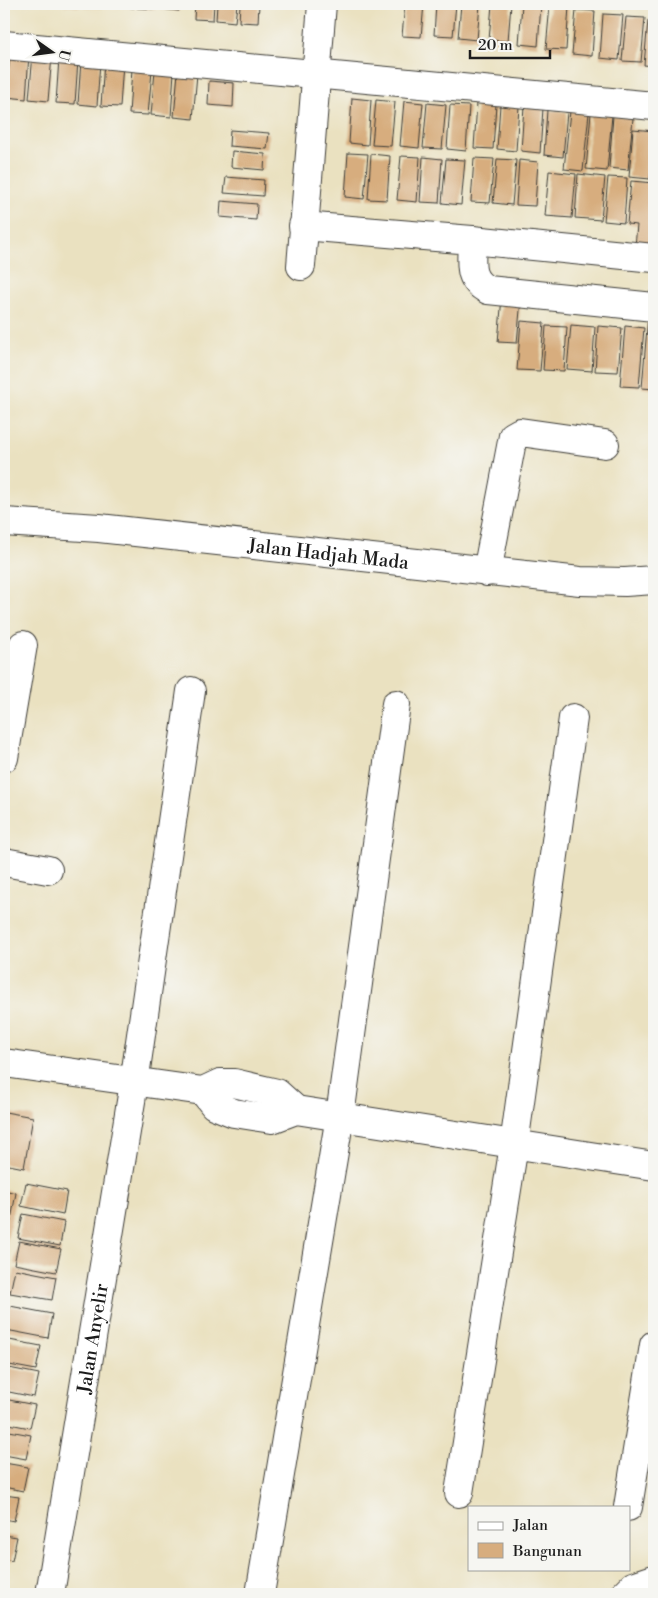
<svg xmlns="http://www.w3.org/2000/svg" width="658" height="1598" font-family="'Libre Bodoni',serif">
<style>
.building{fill:#d7ad7e}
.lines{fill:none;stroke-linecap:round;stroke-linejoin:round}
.minor-casing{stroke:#3b3a35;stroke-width:30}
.minor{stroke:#fff;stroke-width:28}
.labels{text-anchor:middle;stroke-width:4.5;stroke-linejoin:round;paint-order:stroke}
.street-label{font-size:19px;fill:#1c1c1c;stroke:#f6f6f2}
</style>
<rect width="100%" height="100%" fill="#f6f6f2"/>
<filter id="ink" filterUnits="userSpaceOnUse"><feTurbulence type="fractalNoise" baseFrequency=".02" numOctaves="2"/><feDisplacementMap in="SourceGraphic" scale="10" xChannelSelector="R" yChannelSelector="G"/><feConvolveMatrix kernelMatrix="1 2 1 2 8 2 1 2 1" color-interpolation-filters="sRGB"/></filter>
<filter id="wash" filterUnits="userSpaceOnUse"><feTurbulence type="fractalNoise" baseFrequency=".0096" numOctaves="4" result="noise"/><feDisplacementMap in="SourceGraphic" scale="20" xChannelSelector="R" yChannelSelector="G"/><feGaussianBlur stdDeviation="1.12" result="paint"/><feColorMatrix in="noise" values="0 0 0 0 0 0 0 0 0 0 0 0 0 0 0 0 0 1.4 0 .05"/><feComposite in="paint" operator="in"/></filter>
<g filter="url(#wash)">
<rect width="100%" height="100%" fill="#eae1c0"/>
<g id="blocks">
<path class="building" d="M63 4H80V7L63 5Z
M84 4H103L102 8 84 7Z
M115 4H134V8L115 6Z
M137 4H157L156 9 137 8Z
M160 4H179V11L160 9Z
M195 4H214L213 20 194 19Z
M217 4H237L235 22 216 20Z
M240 4H259L258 23 239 22Z
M405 4H424L421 37 402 36Z
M436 4H456L453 36 434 35Z
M461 4H480L477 40 458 38Z
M492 4H511L508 41 489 40Z
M522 4H541L538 46 519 44Z
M641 4H654V7L640 6Z
M550 5 569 6 566 50 546 49Z
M576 10 595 11 592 56 572 54Z
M603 14 623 15 619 60 600 58Z
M626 17 645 18 641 62 622 61Z
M648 20 654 21V66L644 65Z
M4 53H7L5 75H4Z
M10 53 29 54 26 99 6 97Z
M33 54 52 56 48 101 29 99Z
M59 58 78 60 75 104 56 103Z
M81 60 100 61 97 106 78 104Z
M104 61 123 63 120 107 101 106Z
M132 69 152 71 148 115 129 114Z
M155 71 174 72 171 117 151 115Z
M178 72 197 74 193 119 174 117Z
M209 81 234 83 233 107 208 105Z
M352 98 371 100 368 145 349 143Z
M376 100 395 102 391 146 372 145Z
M404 101 423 103 419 148 400 146Z
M427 103 446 105 442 149 423 148Z
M477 103 496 104 493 149 474 148Z
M450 105 469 106 466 151 447 149Z
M500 105 519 106 516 151 497 149Z
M524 106 543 108 540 153 521 151Z
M547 110 567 112 563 157 544 155Z
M570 111 589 113 583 171 564 169Z
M591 113 612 115 607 171 586 169Z
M613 116 633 118 628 170 609 168Z
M633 129 654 131 650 179 629 177Z
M230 130 269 133 267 149 229 146Z
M232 151 265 154 264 170 231 167Z
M348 153 368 154 364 199 345 197Z
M371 154 390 156 387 200 368 199Z
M401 156 420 157 417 202 397 200Z
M423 157 442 159 439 203 420 202Z
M474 158 494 159 490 203 471 202Z
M446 159 465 160 461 205 442 203Z
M497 159 516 160 512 205 493 203Z
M519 160 538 162 535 206 516 205Z
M549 171 576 174 572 218 545 216Z
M578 174 605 177 601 220 575 218Z
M226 177 264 180 263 196 224 193Z
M608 177 627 178 624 223 604 221Z
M631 181 654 183 652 249 635 247 637 225 627 224Z
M221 201 257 204 256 220 220 217Z
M502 297 521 299 517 343 498 342Z
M648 315H654V389L642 388Z
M521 321 544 323 540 371 517 370Z
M571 325 595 327 592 371 567 369Z
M546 326 567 327 564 371 543 370Z
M598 326 622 328 618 372 595 371Z
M625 326 644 328 639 387 620 386Z
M5 1112 33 1117 24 1168 4 1164Z
M26 1183 67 1191 63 1215 21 1206Z
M4 1190 16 1193 5 1252H4Z
M23 1214 64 1222 60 1246 18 1238Z
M19 1241 61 1249 56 1272 14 1264Z
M15 1269 56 1277 52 1300 10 1293Z
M10 1306 52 1314 48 1338 6 1330Z
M4 1339 41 1346 36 1370 4 1364Z
M4 1367 39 1374 34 1397 4 1391Z
M4 1399 35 1405 30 1428 4 1423Z
M4 1430 31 1435 26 1459 4 1455Z
M4 1463 28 1467 23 1491 4 1487Z
M4 1495 19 1497 14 1521 4 1519Z
M4 1535 17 1537 12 1561 4 1559Z
M4 1571 7 1572 5 1585H4Z"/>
</g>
</g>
<g filter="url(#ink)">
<use href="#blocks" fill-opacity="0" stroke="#3b3a35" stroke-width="1"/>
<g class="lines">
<g class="minor-casing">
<g id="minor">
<path d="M4 45 654 106"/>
<path d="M303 226 472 240C472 261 466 279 488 290L654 307"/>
<path d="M472 240 654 258"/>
<path d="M301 266 322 4"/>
<path id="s1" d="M4 522 99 528 580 581 625 582 654 580"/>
<path d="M487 572 513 436 520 432 605 444"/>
<path d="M4 758 23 645"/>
<path d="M4 862 48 870"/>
<path d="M4 1063 203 1091 220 1083H234L277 1093 296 1110"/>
<path d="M203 1091 214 1105 234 1113 272 1119 296 1110 654 1166"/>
<path d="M459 1493 514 1145 573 718"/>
<path d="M628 1507 654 1345"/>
<path id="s2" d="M50 1594 134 1083 191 691"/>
<path d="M260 1594 340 1116 396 704"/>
<path d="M625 1594 633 1586 654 1579"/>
</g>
</g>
<use href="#minor" class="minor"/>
</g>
</g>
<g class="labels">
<g class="street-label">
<text dy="7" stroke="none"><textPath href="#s1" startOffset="326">Jalan Hadjah Mada</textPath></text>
<text dy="7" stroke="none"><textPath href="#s2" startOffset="259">Jalan Anyelir</textPath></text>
</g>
</g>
<rect width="658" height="1598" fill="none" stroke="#f6f6f2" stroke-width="20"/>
<rect x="468" y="1506" width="162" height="65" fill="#f6f6f2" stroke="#9f9f9c"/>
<rect x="478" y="1522" width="25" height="8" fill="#ffffff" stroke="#9f9f9c"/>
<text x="513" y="1530" font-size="15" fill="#1c1c1c">Jalan</text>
<rect x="478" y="1543" width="25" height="15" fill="#d7ad7e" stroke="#9f9f9c"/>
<text x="513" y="1556" font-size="15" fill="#1c1c1c">Bangunan</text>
<g transform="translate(52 52) rotate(104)" stroke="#f6f6f2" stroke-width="4" paint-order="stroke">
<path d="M0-4L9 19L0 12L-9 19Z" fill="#1c1c1c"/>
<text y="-8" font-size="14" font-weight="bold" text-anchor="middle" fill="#1c1c1c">U</text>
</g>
<path d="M470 50v8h80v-8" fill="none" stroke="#1c1c1c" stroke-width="2.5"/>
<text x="478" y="50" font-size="15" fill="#1c1c1c" stroke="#f6f6f2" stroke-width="4" paint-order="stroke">20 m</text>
</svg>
